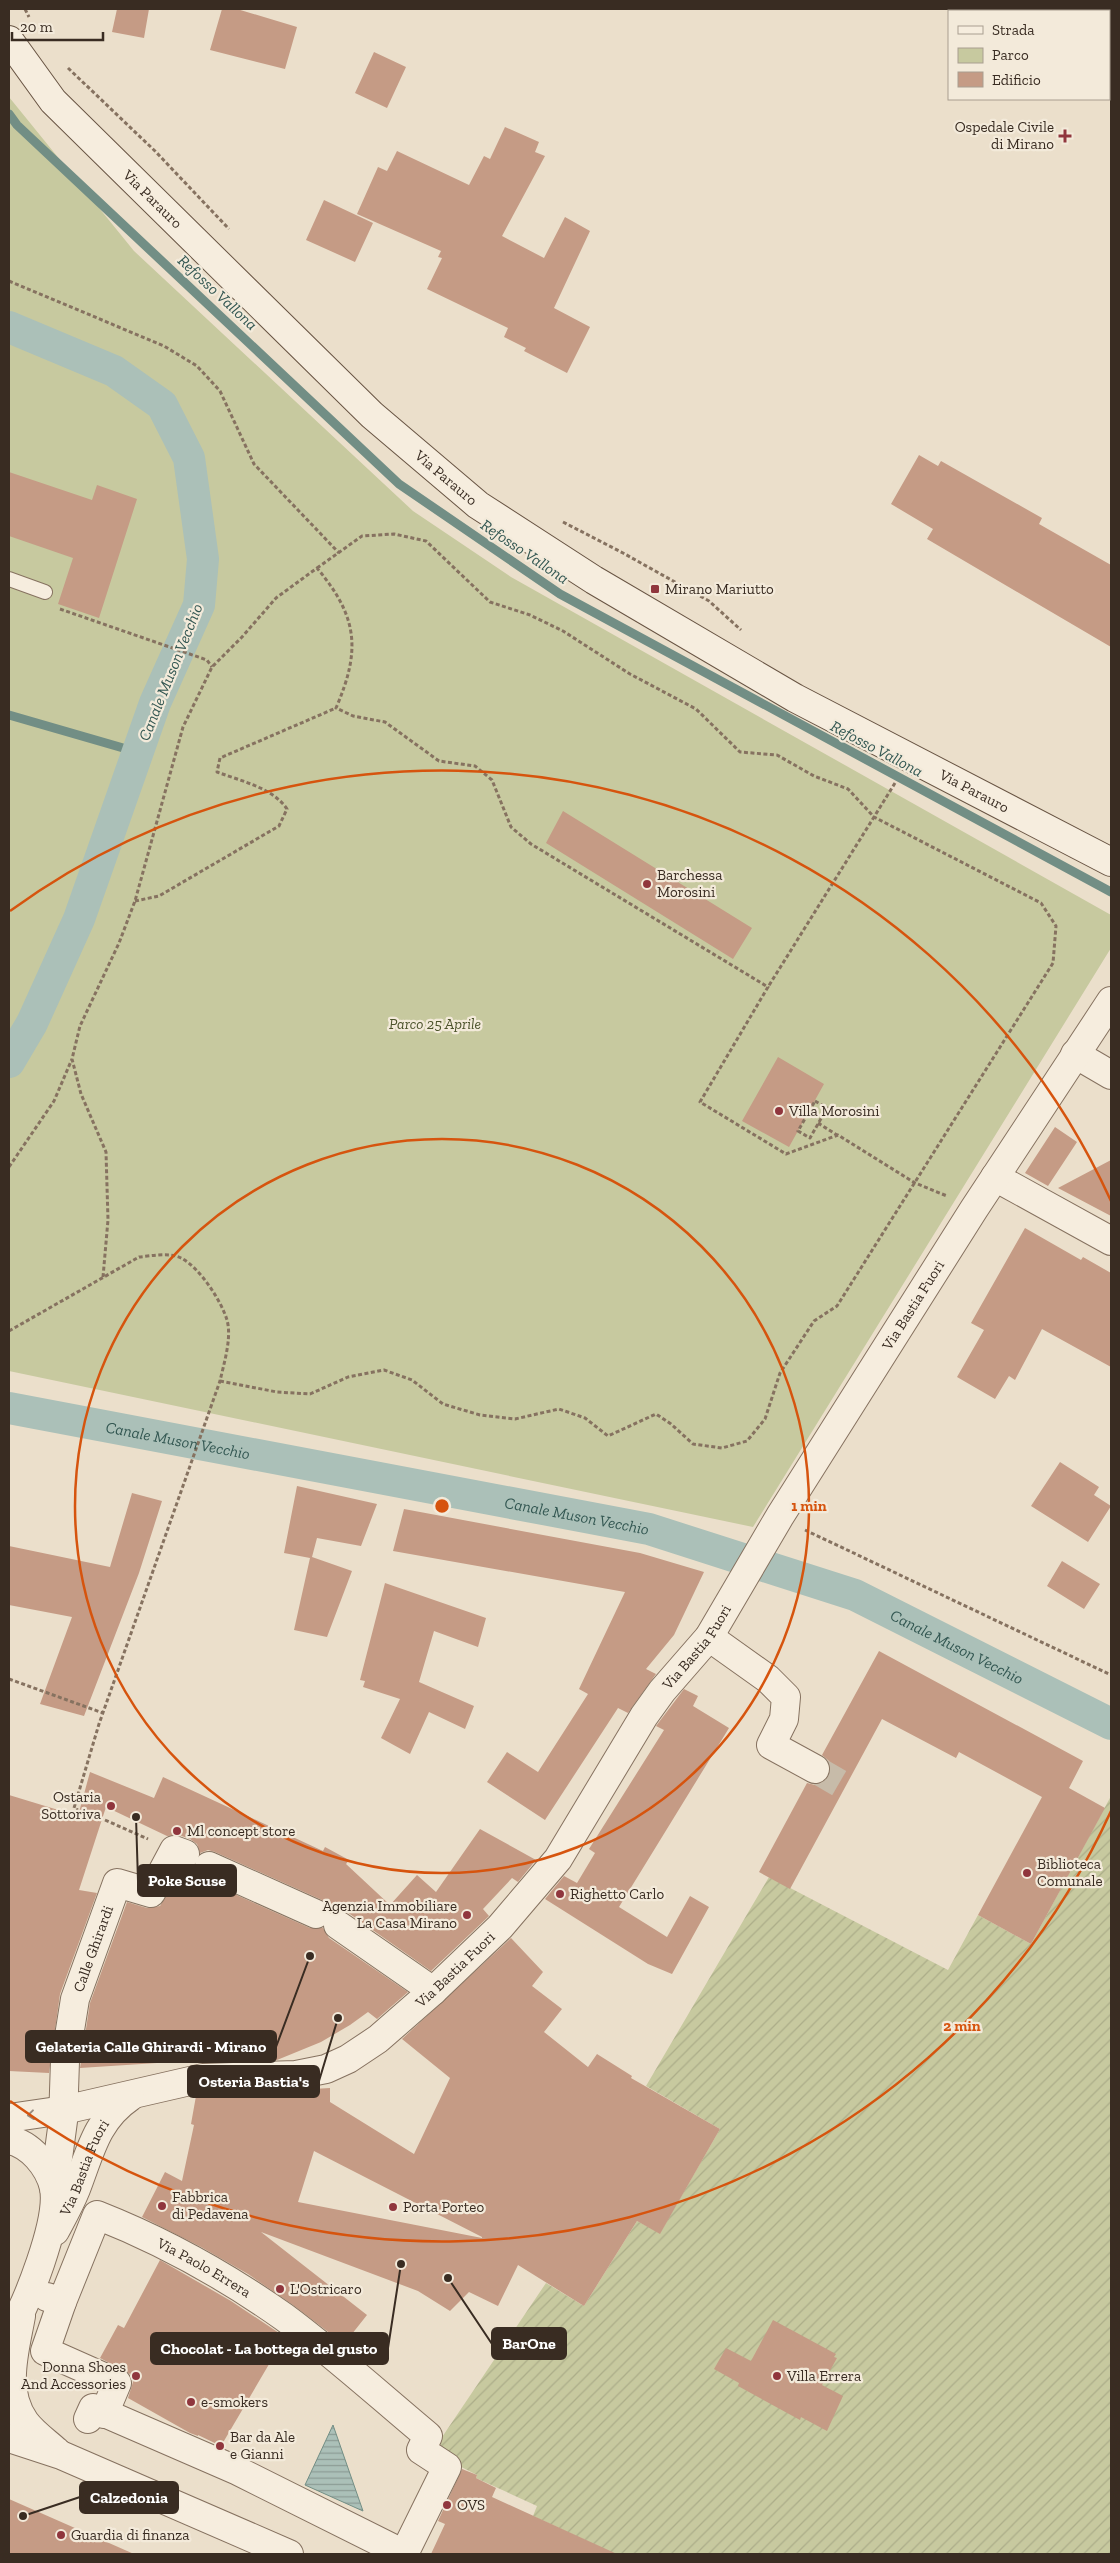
<svg xmlns="http://www.w3.org/2000/svg" width="1120" height="2563" font-family="'Zilla Slab',serif">
<style>
.park{fill:#c7c99f}
.garden{fill:url(#garden-furrows)}
.water{fill:url(#water-rules);stroke:#728e85}
.lines{fill:none;stroke-linecap:round;stroke-linejoin:round}
.stream{stroke:#728e85;stroke-width:9}
.canal{stroke:#abc0b8;stroke-width:32}
.building{fill:#c59b85;fill-rule:evenodd}
.street-tunnel{stroke:#c7bba9;stroke-width:28;stroke-dasharray:28 14;stroke-linecap:butt}
.lane-casing{stroke:#867260;stroke-width:16}
.street-casing{stroke:#867260;stroke-width:30}
.secondary-casing{stroke:#685443;stroke-width:30}
.path{stroke:#867260;stroke-width:3;stroke-dasharray:4 2.5;stroke-linecap:butt}
.lane{stroke:#f6edde;stroke-width:14}
.street{stroke:#f6edde;stroke-width:28}
.secondary{stroke:#f6edde;stroke-width:28}
.oneway{stroke:#988c80}
.ring{fill:none;stroke:#d6540e;stroke-width:2.5}
.poi-dot{fill:#90363d;stroke:#f3eada;stroke-width:2}
.labels{text-anchor:middle;stroke-width:4.5;stroke-linejoin:round;paint-order:stroke}
.poi-label{font-size:15px;fill:#392c22;stroke:#f3eada;text-anchor:start}
.street-label{font-size:15px;fill:#392c22;stroke:#f3eada}
.park-label{font-size:15px;font-style:italic;fill:#4c532b;stroke:#f3eada}
.water-label{font-size:16px;font-style:italic;fill:#335752;stroke:#f3eada}
.centre{fill:#d6540e;stroke:#f3eada;stroke-width:2.5}
.ring-label{font-size:15px;text-anchor:middle;font-weight:bold;fill:#d6540e;stroke:#f3eada;stroke-width:4.5;stroke-linejoin:round;paint-order:stroke}
.leader{fill:none;stroke:#392c22;stroke-width:2}
.callout-dot{fill:#392c22;stroke:#f3eada;stroke-width:2}
.callout{fill:#392c22;stroke:#392c22;stroke-width:2}
.callout-label{font-size:16px;text-anchor:middle;font-weight:bold;fill:#fff}
</style>
<defs>
<pattern id="garden-furrows" width="10" height="10" patternUnits="userSpaceOnUse" patternTransform="scale(1.25)"><rect width="10" height="10" fill="#c7c99f"/><path d="M-1 1l2-2M0 10L10 0M9 11l2-2" fill="none" stroke="#acad89"/></pattern>
<pattern id="water-rules" width="6" height="5" patternUnits="userSpaceOnUse" patternTransform="scale(1.25)"><rect width="6" height="5" fill="#abc0b8"/><path d="M0 2.5h6" fill="none" stroke="#8c9c95"/></pattern>
</defs>
<rect width="100%" height="100%" fill="#ebdfcb"/>
<path class="park" d="M9 97 134 251 413 511 511 577 1111 915V948L753 1527 9 1371Z"/>
<path class="garden" d="M1111 1796V2554H594L598 2546 533 2516 537 2506 476 2478 477 2475 432 2452 546 2283 584 2306 637 2221 660 2233 720 2129 646 2086 769 1877 948 1970 978 1915 1031 1944Z"/>
<path class="water" d="M333 2425 363 2511 305 2485Z"/>
<g class="lines">
<path class="stream" d="M9 114 17 125 399 484 560 594 1111 892
M9 715 137 752"/>
<g class="canal">
<path d="M9 327 114 371 162 405 189 458 203 559 199 605 155 703 79 919 32 1023 9 1062"/>
<path id="s1" d="M9 1408 649 1529 855 1595 1111 1724"/>
</g>
</g>
<path class="building" d="M117 9H149L144 38 112 32Z
M222 9H237L297 27 285 69 210 50Z
M374 52 406 67 387 108 355 93Z
M505 127 539 142 535 152 545 156 502 236 544 258 565 217 590 231 554 308 590 327 567 373 524 351 526 348 504 337 508 328 427 289 442 258 438 257 441 251 357 214 378 167 387 171 397 151 469 185 484 156 490 159Z
M324 200 373 223 355 262 306 240Z
M919 455 938 466 941 461 1042 518 1039 524 1111 565V647L927 539 933 529 891 504Z
M9 472 92 500 97 485 137 499 99 618 58 604 73 558 9 536Z
M563 811 752 928 733 959 546 843Z
M778 1057 824 1084 789 1147 742 1121Z
M1055 1127 1077 1142 1048 1186 1025 1173Z
M1111 1160V1216L1058 1188Z
M1025 1228 1081 1260 1083 1257 1111 1273V1367L1042 1329 1015 1380 1009 1376 995 1399 957 1377 984 1330 971 1323Z
M1060 1462 1099 1487 1094 1495 1111 1506 1088 1542 1031 1506Z
M297 1486 377 1504 361 1546 317 1538 312 1557 352 1571 327 1637 294 1630 310 1558 284 1553Z
M132 1493 162 1501 139 1573 84 1716 40 1704 72 1617 9 1605V1546L110 1567Z
M404 1509 640 1553 704 1572 674 1635 646 1669 656 1674 628 1713 618 1708 545 1820 487 1782 507 1752 538 1772 588 1694 579 1689 625 1592 393 1551Z
M1062 1561 1100 1584 1084 1609 1047 1586Z
M385 1583 486 1618 478 1647 434 1631 419 1682 474 1706 465 1729 429 1712 410 1754 381 1738 400 1699 363 1687 365 1681 360 1680Z
M879 1651 1083 1761 1069 1788 1105 1808 1031 1944 978 1915 1042 1797 959 1752 956 1758 882 1719 790 1889 759 1872 807 1783 815 1785 823 1783 829 1776 831 1768 829 1761 822 1755Z
M684 1689 698 1696 693 1706 729 1728 619 1907 667 1937 690 1896 709 1907 672 1974 648 1964 545 1899 564 1876 577 1883 595 1853 589 1849 664 1730 656 1726Z
M90 1772 154 1798 163 1777 323 1851 325 1847 349 1860 346 1864 390 1905 417 1875 436 1892 480 1829 536 1860 518 1882 512 1878 483 1909 489 1916 431 1971 347 1912 339 1909 331 1911 328 1904 322 1900 215 1852 208 1850 200 1853 197 1844 190 1839 179 1835 167 1836 106 1807 79 1890 97 1893 60 1994 49 2073 9 2071V1795L78 1816Z
M193 1867 196 1875 203 1880 310 1928H323L329 1938 408 1992 377 2019 368 2012 350 2025 321 2042 277 2060 203 2062V2060L80 2068 90 2003 127 1902 147 1908 160 1906 182 1869Z
M511 1938 543 1972 532 1986 562 2009 544 2032 588 2067 597 2054 632 2076 631 2078 720 2129 660 2234 637 2221 584 2306 518 2265 498 2306 469 2292 450 2311 418 2291 261 2232 367 2315 344 2344 293 2305 248 2274 201 2247 142 2217 165 2172 182 2181 194 2125 191 2124 196 2096 330 2088V2102L414 2154 450 2078 402 2039ZM314 2151 482 2237V2238L298 2202Z
M160 2260 231 2301 285 2337 221 2446 198 2435V2436L190 2433 128 2398 133 2382 130 2374 100 2358 118 2325 124 2328Z
M773 2320 836 2354 834 2357 837 2358 822 2385 843 2396 827 2431 801 2417 800 2420 738 2386 739 2383 714 2369 726 2348 751 2361Z
M462 2469 477 2475 476 2478 496 2488 492 2497 617 2554H431L445 2524 438 2521Z
M9 2499 134 2554H9Z"/>
<g class="lines">
<path class="street-tunnel" d="M815 1769 846 1787"/>
<g class="lane-casing">
<path id="lane" d="M9 579 45 592"/>
</g>
<g class="street-casing">
<g id="street">
<path d="M1075 1054 1111 1075"/>
<path d="M995 1177 1111 1241"/>
<path d="M709 1637 768 1679 786 1697 784 1719 771 1745 815 1769"/>
<path d="M209 1866 316 1914"/>
<path d="M338 1925 433 1991"/>
<path id="s2" d="M9 2118 64 2110 203 2078 296 2075 326 2069 348 2059 378 2039 433 1991 500 1927 558 1859 644 1716 662 1691 709 1637 780 1516 974 1209 1111 1001"/>
<path d="M9 2140C30 2144 49 2166 54 2188 60 2221 27 2305 9 2333"/>
<path id="s3" d="M54 2188 63 2121 65 2061 75 1999 117 1883 151 1893 174 1850 185 1854"/>
<path id="s4" d="M55 2231C62 2218 70 2204 76 2189 90 2153 96 2120 130 2097"/>
<path id="s5" d="M47 2297 62 2302 97 2215C163 2241 226 2276 284 2317 334 2354 380 2396 428 2436L421 2450 447 2467 404 2554"/>
<path d="M62 2302 45 2351 117 2383 104 2414"/>
<path d="M21 2316C15 2350 2 2390 25 2422 33 2433 46 2442 56 2451"/>
<path d="M88 2419 93 2408 238 2471 404 2554"/>
<path d="M9 2438 61 2455 289 2554"/>
</g>
</g>
<g class="secondary-casing">
<g id="secondary">
<path id="s6" d="M9 40 53 101 372 415 478 505 594 580 795 698 1111 862"/>
</g>
</g>
<path class="path" d="M25 9 29 17
M68 68 155 151 229 229
M9 281 164 346 197 366 220 391 254 464 339 553
M563 522 623 553 709 601 741 630
M317 568 362 536 394 534 426 541 490 602 530 615 563 631 630 674 696 709 740 752 777 755 814 776 848 789 874 817 768 987
M60 609 207 660 212 667
M135 901 159 896 279 826 287 809C273 788 241 781 217 772L220 758 336 708
M815 1101 827 1108 810 1138 798 1131Z
M818 1123 837 1135
M9 1167 54 1101 72 1059
M103 1277 108 1220 106 1152 81 1094 72 1059 80 1026 119 943 135 901 183 727 212 667 242 637 276 598 317 568C358 617 361 650 336 708L353 716 385 722 439 761 475 766 492 780 511 827 531 844 768 987 700 1102 786 1154 838 1135 915 1183 947 1196
M9 1331 139 1257C151 1256 170 1252 181 1258 199 1267 221 1300 227 1320 232 1338 224 1363 220 1381L99 1724 74 1808 78 1810
M220 1381 277 1392 310 1394 348 1377 384 1370 412 1380 443 1404 480 1415 515 1419 559 1409 585 1418 608 1436 656 1414 671 1424 693 1444 722 1448 747 1441 765 1419 780 1373 814 1321 837 1306 1053 963 1056 926 1041 903 874 817 895 783
M805 1530 1111 1675
M9 1679 103 1713
M105 1820 148 1839"/>
<use href="#lane" class="lane"/>
<use href="#street" class="street"/>
<use href="#secondary" class="secondary"/>
</g>
<defs><path id="oneway-chevron" d="M-2-3.5L2.5 0L-2 3.5" fill="none" stroke-width="1.6" stroke-linecap="round" stroke-linejoin="round" transform="scale(1.25)"/></defs>
<use class="oneway" href="#oneway-chevron" transform="translate(31 2115) rotate(173)"/>
<g class="ring">
<circle cx="442" cy="1506" r="367"/>
<path d="M1111 1811A735 735 0 0 1 10 2101M10 911A735 735 0 0 1 1111 1201"/>
</g>
<g class="poi-dot">
<path d="M1062.5 128.5h5v5h5v5h-5v5h-5v-5h-5v-5h5z"/>
<rect x="650" y="584" width="10" height="10" rx="2.5"/>
<circle cx="647" cy="884" r="5"/>
<circle cx="779" cy="1111" r="5"/>
<circle cx="111" cy="1806" r="5"/>
<circle cx="177" cy="1831" r="5"/>
<circle cx="1027" cy="1873" r="5"/>
<circle cx="560" cy="1894" r="5"/>
<circle cx="467" cy="1915" r="5"/>
<circle cx="162" cy="2206" r="5"/>
<circle cx="393" cy="2207" r="5"/>
<circle cx="280" cy="2289" r="5"/>
<circle cx="136" cy="2376" r="5"/>
<circle cx="777" cy="2376" r="5"/>
<circle cx="191" cy="2402" r="5"/>
<circle cx="220" cy="2446" r="5"/>
<circle cx="447" cy="2505" r="5"/>
<circle cx="61" cy="2535" r="5"/>
</g>
<g class="labels">
<g class="poi-label">
<text x="1054" y="132" text-anchor="end">Ospedale Civile<tspan x="1054" dy="17">di Mirano</tspan></text>
<text x="665" y="594">Mirano Mariutto</text>
<text x="657" y="880">Barchessa<tspan x="657" dy="17">Morosini</tspan></text>
<text x="789" y="1116">Villa Morosini</text>
<text x="101" y="1802" text-anchor="end">Ostaria<tspan x="101" dy="17">Sottoriva</tspan></text>
<text x="187" y="1836">Ml concept store</text>
<text x="1037" y="1869">Biblioteca<tspan x="1037" dy="17">Comunale</tspan></text>
<text x="570" y="1899">Righetto Carlo</text>
<text x="457" y="1911" text-anchor="end">Agenzia Immobiliare<tspan x="457" dy="17">La Casa Mirano</tspan></text>
<text x="172" y="2202">Fabbrica<tspan x="172" dy="17">di Pedavena</tspan></text>
<text x="403" y="2212">Porta Porteo</text>
<text x="290" y="2294">L'Ostricaro</text>
<text x="126" y="2372" text-anchor="end">Donna Shoes<tspan x="126" dy="17">And Accessories</tspan></text>
<text x="787" y="2381">Villa Errera</text>
<text x="201" y="2407">e-smokers</text>
<text x="230" y="2442">Bar da Ale<tspan x="230" dy="17">e Gianni</tspan></text>
<text x="457" y="2510">OVS</text>
<text x="71" y="2540">Guardia di finanza</text>
</g>
<g class="street-label">
<text dy="5" stroke="none"><textPath href="#s6" startOffset="215">Via Parauro</textPath></text>
<text dy="5" stroke="none"><textPath href="#s6" startOffset="620">Via Parauro</textPath></text>
<text dy="5" stroke="none"><textPath href="#s6" startOffset="1235">Via Parauro</textPath></text>
<text dy="5" stroke="none"><textPath href="#s2" startOffset="1296">Via Bastia Fuori</textPath></text>
<text dy="5" stroke="none"><textPath href="#s2" startOffset="891">Via Bastia Fuori</textPath></text>
<text dy="5" stroke="none"><textPath href="#s3" startOffset="244">Calle Ghirardi</textPath></text>
<text dy="5" stroke="none"><textPath href="#s2" startOffset="486">Via Bastia Fuori</textPath></text>
<text dy="5" stroke="none"><textPath href="#s4" startOffset="70">Via Bastia Fuori</textPath></text>
<text dy="5" stroke="none"><textPath href="#s5" startOffset="229">Via Paolo Errera</textPath></text>
</g>
<g class="park-label">
<text x="435" y="1029">Parco 25 Aprile</text>
</g>
<g class="water-label">
<text transform="translate(218 292) rotate(43)" y="6">Refosso Vallona</text>
<text transform="translate(525 551) rotate(34)" y="6">Refosso Vallona</text>
<text transform="translate(170 672) rotate(-68)" y="6">Canale Muson Vecchio</text>
<text transform="translate(877 748) rotate(28)" y="6">Refosso Vallona</text>
<text dy="6" stroke="none"><textPath href="#s1" startOffset="172">Canale Muson Vecchio</textPath></text>
<text dy="6" stroke="none"><textPath href="#s1" startOffset="578">Canale Muson Vecchio</textPath></text>
<text dy="6" stroke="none"><textPath href="#s1" startOffset="982">Canale Muson Vecchio</textPath></text>
</g>
</g>
<circle cx="442" cy="1506" r="8" class="centre"/>
<g class="ring-label">
<text x="809" y="1511">1 min</text>
<text x="962" y="2031">2 min</text>
</g>
<path class="leader" d="M136 1817L138 1881M310 1956L276 2047M338 2018L319 2081M448 2278L492 2344M401 2264L388 2348M23 2516L80 2497"/>
<g class="callout-dot">
<circle cx="136" cy="1817" r="5"/>
<circle cx="310" cy="1956" r="5"/>
<circle cx="338" cy="2018" r="5"/>
<circle cx="448" cy="2278" r="5"/>
<circle cx="401" cy="2264" r="5"/>
<circle cx="23" cy="2516" r="5"/>
</g>
<g class="callout">
<rect x="138" y="1865" width="98" height="31" rx="5"/>
<rect x="26" y="2031" width="250" height="31" rx="5"/>
<rect x="188" y="2066" width="131" height="31" rx="5"/>
<rect x="492" y="2328" width="74" height="31" rx="5"/>
<rect x="151" y="2333" width="237" height="31" rx="5"/>
<rect x="80" y="2482" width="98" height="31" rx="5"/>
</g>
<g class="callout-label">
<text x="187" y="1886">Poke Scuse</text>
<text x="151" y="2052">Gelateria Calle Ghirardi - Mirano</text>
<text x="254" y="2087">Osteria Bastia's</text>
<text x="529" y="2349">BarOne</text>
<text x="269" y="2354">Chocolat - La bottega del gusto</text>
<text x="129" y="2503">Calzedonia</text>
</g>
<rect width="1120" height="2563" fill="none" stroke="#392c22" stroke-width="20"/>
<rect x="948" y="10" width="162" height="90" fill="#f3eada" stroke="#a99e90"/>
<rect x="958" y="26" width="25" height="8" fill="#f6edde" stroke="#a99e90"/>
<text x="992" y="35" font-size="15" fill="#392c22">Strada</text>
<rect x="958" y="48" width="25" height="15" fill="#c7c99f" stroke="#a99e90"/>
<text x="992" y="60" font-size="15" fill="#392c22">Parco</text>
<rect x="958" y="72" width="25" height="15" fill="#c59b85" stroke="#a99e90"/>
<text x="992" y="85" font-size="15" fill="#392c22">Edificio</text>
<path d="M12 32v8h91v-8" fill="none" stroke="#392c22" stroke-width="2.5"/>
<text x="20" y="32" font-size="15" fill="#392c22" stroke="#f3eada" stroke-width="4" paint-order="stroke">20 m</text>
</svg>
